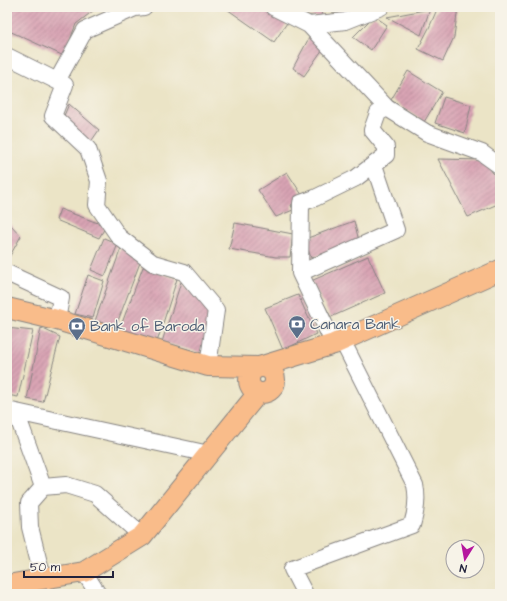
<svg xmlns="http://www.w3.org/2000/svg" width="507" height="601" font-family="'Architects Daughter',sans-serif">
<style>
.building{fill:url(#building-hatch)}
.lines{fill:none;stroke-linecap:round;stroke-linejoin:round}
.minor-casing{stroke:#868380;stroke-width:18}
.major-casing{stroke:#868380;stroke-width:22}
.minor{stroke:#fff;stroke-width:16}
.major{stroke:#f9bc8a;stroke-width:20}
.labels{text-anchor:middle;stroke-width:3;stroke-linejoin:round;paint-order:stroke}
.service-label{font-size:15px;fill:#4e5e75;stroke:#f7f3e8;text-anchor:start}
</style>
<defs>
<pattern id="building-hatch" width="6" height="6" patternUnits="userSpaceOnUse"><rect width="6" height="6" fill="#d9a4b4"/><path d="M-1 1l2-2M0 6l6-6M5 7l2-2" fill="none" stroke="#b08594"/></pattern>
</defs>
<rect width="100%" height="100%" fill="#f7f3e8"/>
<filter id="ink" filterUnits="userSpaceOnUse"><feTurbulence type="fractalNoise" baseFrequency=".025" numOctaves="2"/><feDisplacementMap in="SourceGraphic" scale="8" xChannelSelector="R" yChannelSelector="G"/><feConvolveMatrix kernelMatrix="1 2 1 2 8 2 1 2 1" color-interpolation-filters="sRGB"/></filter>
<filter id="wash" filterUnits="userSpaceOnUse"><feTurbulence type="fractalNoise" baseFrequency=".012" numOctaves="4" result="noise"/><feDisplacementMap in="SourceGraphic" scale="16" xChannelSelector="R" yChannelSelector="G"/><feGaussianBlur stdDeviation="0.9" result="paint"/><feColorMatrix in="noise" values="0 0 0 0 0 0 0 0 0 0 0 0 0 0 0 0 0 1.4 0 .05"/><feComposite in="paint" operator="in"/></filter>
<g filter="url(#wash)">
<rect width="100%" height="100%" fill="#ebe4c6"/>
<g id="blocks">
<path class="building" d="M7 7H98L76 24 64 56 7 30Z
M224 7H265L287 23 274 42Z
M292 7H324L320 18 291 11Z
M342 7H370L335 17Z
M438 7H458L454 37 443 61 418 49 429 28Z
M430 9 421 35 387 17Z
M374 16 387 25 371 50 353 37Z
M310 36 325 46 304 76 293 68Z
M408 71 442 92 424 122 391 100Z
M444 97 471 105 465 133 435 123Z
M69 104 99 130 90 143 63 118Z
M438 159 483 160 500 182V203L468 217Z
M287 172 304 198 291 205 293 210 276 217 258 190Z
M60 209 106 226 99 238 56 220Z
M354 221 359 241 311 258 305 239Z
M235 223 293 234 290 257H276L229 249Z
M10 224 21 236 7 261V229Z
M104 238 118 244 105 276 91 270Z
M121 248 141 260 116 326 95 321Z
M368 256 385 293 331 317 311 281Z
M143 267 177 279 157 342 119 331Z
M88 275 104 281 93 318 75 314Z
M181 282 212 310 201 353 162 342Z
M298 295 316 334 283 350 265 308Z
M7 328 33 331 18 397 7 395Z
M41 328 60 337 43 402 27 399Z"/>
</g>
</g>
<g filter="url(#ink)">
<use href="#blocks" fill-opacity="0" stroke="#868380" stroke-width="1"/>
<g class="lines">
<g class="minor-casing">
<path id="minor" d="M273 7 309 25 346 21 381 7
M309 25 387 108 427 133 482 153 500 166
M7 56 65 85 53 116 88 149 99 181 97 205 119 237 153 263 184 272 216 310 208 366
M57 81 85 30 135 8 144 7
M7 273 61 298 57 320
M300 273 396 230 374 165
M334 344 300 273 301 203 315 198 356 178 386 155V147L372 130 378 113 387 108
M7 410 209 454
M16 412 43 487
M84 572 98 594
M43 579 30 527 29 503 43 487 66 485 95 494 142 536
M305 594 292 569 412 525C416 512 418 499 415 485L342 340"/>
</g>
<g class="major-casing">
<path id="major" d="M7 308 57 320 208 366 259 367 334 344 500 270
M249 380a13 13 0 1 1 26 0a13 13 0 1 1-26 0Z
M7 585 84 572 142 536 258 393"/>
</g>
<use href="#minor" class="minor"/>
<use href="#major" class="major"/>
</g>
</g>
<defs>
<g id="bank-pin" transform="scale(0.9)"><path d="M0 17L-7.5 6A9.5 9.5 0 1 1 7.5 6Z" fill="#5c6f8a" stroke="#f7f3e8"/><path d="M-6-4H6V4H-6ZM0-2.3a2.3 2.3 0 1 0 0 4.6a2.3 2.3 0 1 0 0-4.6Z" fill="#fff"/></g>
</defs>
<g fill-rule="evenodd">
<use href="#bank-pin" x="297" y="324"/>
<use href="#bank-pin" x="77" y="326"/>
</g>
<g class="labels">
<g class="service-label">
<text x="310" y="329">Canara Bank</text>
<text x="90" y="331">Bank of Baroda</text>
</g>
</g>
<rect width="507" height="601" fill="none" stroke="#f7f3e8" stroke-width="24"/>
<g transform="translate(465 559) rotate(191)"><circle r="19" fill="#f7f3e8" stroke="#a29fa3"/>
<path d="M0-3L7 15L0 10L-7 15Z" fill="#b5179e"/>
<text y="-6" font-size="11" font-weight="bold" text-anchor="middle" fill="#22223b">N</text>
</g>
<path d="M24 571v6h89v-6" fill="none" stroke="#22223b" stroke-width="2"/>
<text x="30" y="571" font-size="12" fill="#22223b" stroke="#f7f3e8" stroke-width="3" paint-order="stroke">50 m</text>
</svg>
